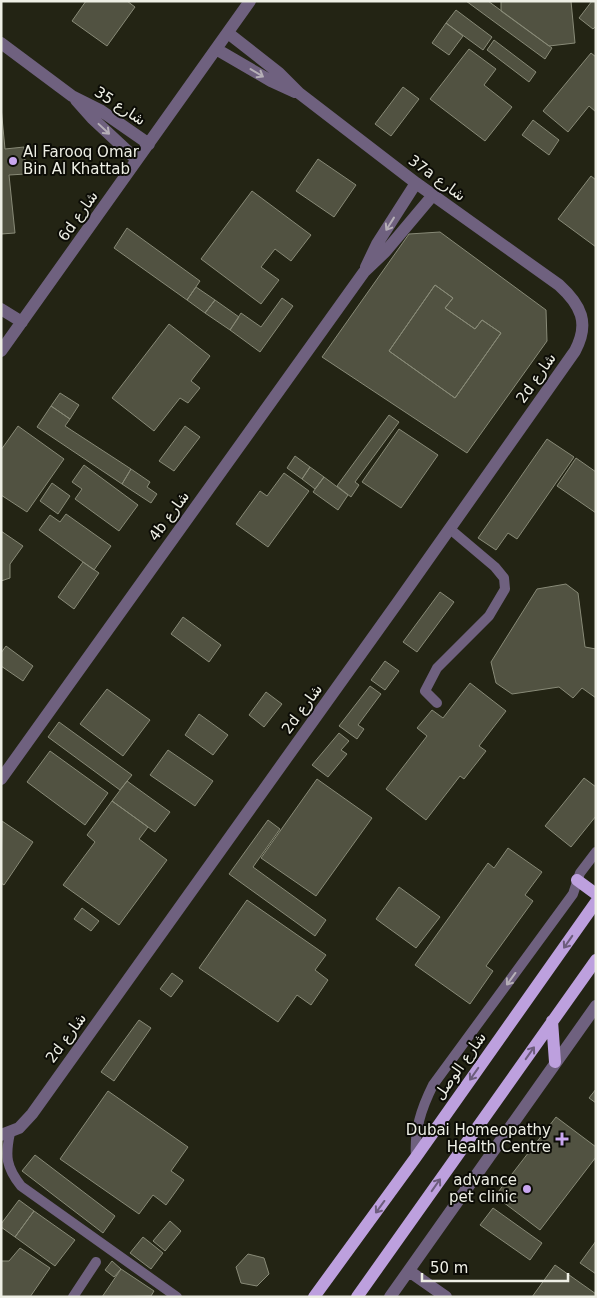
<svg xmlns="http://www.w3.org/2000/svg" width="597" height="1298" font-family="'DejaVu Sans',Cairo,sans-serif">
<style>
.building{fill:#515241;stroke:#888a77;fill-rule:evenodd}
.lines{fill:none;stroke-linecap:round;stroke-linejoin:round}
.lane{stroke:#6f617f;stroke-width:10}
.street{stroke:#6f617f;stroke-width:12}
.primary{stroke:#bda0de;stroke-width:12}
.oneway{stroke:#b5afb7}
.oneway2{stroke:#6d5d7d}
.poi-dot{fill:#c8a6ef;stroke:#0c0c06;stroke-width:2}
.labels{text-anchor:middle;stroke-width:4;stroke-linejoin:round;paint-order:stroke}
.street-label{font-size:15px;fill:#eeefe5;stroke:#0c0c06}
.poi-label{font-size:15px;fill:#eeefe5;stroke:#0c0c06;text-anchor:end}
</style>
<rect width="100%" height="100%" fill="#232414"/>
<path class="building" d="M86 1H127L135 7 107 46 72 21Z
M466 1H488L552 48 545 59Z
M501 1H571L575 43 549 46 501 11Z
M592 1H596V26L593 29 579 18Z
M456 10 492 37 483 50 446 23Z
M446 23 463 36 449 55 432 43Z
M494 40 536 72 529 82 487 50Z
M469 49 496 69 484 85 512 107 485 141 430 99Z
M591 53 596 57V112L589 106 568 132 543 111Z
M403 87 419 99 391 136 375 124Z
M1 107 5 149 24 147 26 174 9 175 15 233 1 234Z
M533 120 559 140 549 155 522 135Z
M318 159 356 185 334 217 296 191Z
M591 176 596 180V247L558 219Z
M252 191 311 235 291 261 275 249 261 267 279 280 261 304 201 259Z
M127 228 200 281 187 300 114 248Z
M440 232 546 310 547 341 467 453 322 357 409 234ZM435 285 453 298 445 308 475 329 482 320 501 333 455 398 389 351Z
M435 285 453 298 445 308 475 329 482 320 501 333 455 398 389 351Z
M196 287 215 300 205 313 187 300Z
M282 298 293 306 260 352 230 330 241 313 261 327Z
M215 300 239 317 230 330 205 313Z
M169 324 210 356 191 381 200 388 188 403 180 398 154 431 112 398Z
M60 393 79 405 70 419 51 406Z
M51 406 70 419 65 426 131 469 122 484 37 427Z
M389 415 399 422 355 482 359 485 351 497 337 486Z
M18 426 64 459 27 512 1 495V450Z
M185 426 200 437 174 471 159 461Z
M399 429 438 455 401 508 362 482Z
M547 439 574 457 517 539 508 533 496 550 478 538Z
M295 456 310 467 302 479 287 468Z
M576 458 596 472V513L557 486Z
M84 465 138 505 119 531 75 499 82 489 72 482Z
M310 467 324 477 315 489 302 479Z
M131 469 150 482 147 487 157 494 151 503 122 484Z
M284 473 309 491 268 547 236 524 260 491 267 496Z
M324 477 348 495 338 510 313 492Z
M52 483 70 496 58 514 40 501Z
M66 514 111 546 94 570 39 530 50 515 60 522Z
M1 531 23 546 10 564V578L1 581Z
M83 562 99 573 74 609 58 597Z
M566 584 578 593 585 647 596 649V698L582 688 573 698 559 687 512 694 496 683 491 662 537 589Z
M440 592 454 602 417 652 403 642Z
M183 617 221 645 209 662 171 634Z
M6 646 33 666 23 681 1 666V653Z
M385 661 399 671 385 690 371 680Z
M470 683 506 711 479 746 486 751 464 779 460 776 426 820 386 789 427 736 417 728 432 710 443 718Z
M370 686 381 694 358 725 364 729 357 739 339 726Z
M107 689 150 720 123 756 80 724Z
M266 692 282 704 264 727 249 715Z
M199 714 228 735 213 755 185 735Z
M59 722 132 775 120 790 48 737Z
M339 733 349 741 341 750 347 754 328 777 312 765Z
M168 750 213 781 195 806 150 775Z
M50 751 108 793 85 825 27 782Z
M584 778 596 787V816L571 847 545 826Z
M317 779 372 818 316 896 261 858Z
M127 781 170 812 155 832 112 801Z
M112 801 148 827 139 839 167 860 119 925 63 885 95 842 87 835Z
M268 820 280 829 253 867 326 920 315 936 229 874Z
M2 821 33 842 4 885 1 883Z
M508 848 542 872 525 895 533 901 486 966 493 971 470 1004 415 965 488 863 494 868Z
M399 887 440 917 416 948 376 919Z
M247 900 326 955 315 970 328 980 311 1005 297 995 278 1022 199 968Z
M82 908 99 921 91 931 74 919Z
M172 973 183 981 171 997 160 989Z
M139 1020 151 1028 114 1081 101 1072Z
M596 1089V1103L589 1098Z
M108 1091 188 1147 171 1171 184 1180 166 1205 153 1195 139 1214 60 1159Z
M556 1117 596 1147V1157L540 1230 495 1196Z
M35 1155 115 1216 103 1233 22 1171Z
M19 1200 34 1211 15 1237 1 1227V1224Z
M493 1208 542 1243 530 1260 480 1225Z
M34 1211 75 1240 55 1266 15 1237Z
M170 1221 181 1231 165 1251 153 1241Z
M143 1237 163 1253 151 1269 130 1253Z
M596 1241V1274L580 1263Z
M20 1248 50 1268 30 1297H1V1261H9Z
M248 1254 264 1258 269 1274 257 1286 241 1283 236 1267Z
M112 1261 121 1269 114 1277 105 1270Z
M555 1265 596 1294V1297H532Z
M121 1269 154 1291 151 1296 102 1297Z"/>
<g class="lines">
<path class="lane" d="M437 703 425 691 437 668 489 616 505 589 504 578 495 567 450 529
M10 1133C5 1156 6 1167 21 1186L177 1297
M416 1157C414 1131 421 1109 433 1085L573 894 580 873 596 852
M73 1297 96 1262"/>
<path class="street" d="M1 43 72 96 100 110 149 144
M216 49 271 81 295 92
M76 100 92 118 137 160
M366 267 377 244 416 183
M1 309 22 322
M1 351 250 1
M1 779 364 272 385 252 433 195
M1 1135 19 1128 32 1114 398 602 575 351C590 323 581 305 559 285L416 183 299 93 279 73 228 33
M409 1271 446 1297
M390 1297 596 1006"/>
<path class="primary" d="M577 880 596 894
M552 1021 555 1062
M314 1297 416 1157 596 902
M357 1297 596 960"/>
</g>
<defs><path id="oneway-shaft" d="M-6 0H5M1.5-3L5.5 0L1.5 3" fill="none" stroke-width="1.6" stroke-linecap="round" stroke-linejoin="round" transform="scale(1.25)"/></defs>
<g class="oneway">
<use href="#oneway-shaft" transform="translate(257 73) rotate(31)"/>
<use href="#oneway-shaft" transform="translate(104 129) rotate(43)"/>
<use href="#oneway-shaft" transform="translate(390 224) rotate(122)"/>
<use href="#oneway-shaft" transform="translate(511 979) rotate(126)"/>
</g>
<g class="oneway2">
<use href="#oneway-shaft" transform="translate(568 942) rotate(125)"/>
<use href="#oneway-shaft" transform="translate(530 1053) rotate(-55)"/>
<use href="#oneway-shaft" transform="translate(474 1074) rotate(125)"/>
<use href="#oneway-shaft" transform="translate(436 1185) rotate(-55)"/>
<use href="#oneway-shaft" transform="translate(380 1207) rotate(126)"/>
</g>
<g class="poi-dot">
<circle cx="13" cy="161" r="5"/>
<path d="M559.5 1131.5h5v5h5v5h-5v5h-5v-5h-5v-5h5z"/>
<circle cx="527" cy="1189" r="5"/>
</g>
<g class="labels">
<g class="street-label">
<text transform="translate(120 106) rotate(33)" y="5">شارع 35</text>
<text transform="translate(437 178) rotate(36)" y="5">37a شارع</text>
<text transform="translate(78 216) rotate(-55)" y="5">6d شارع</text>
<text transform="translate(536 378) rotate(-55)" y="5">2d شارع</text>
<text transform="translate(169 516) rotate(-54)" y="5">4b شارع</text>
<text transform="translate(302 709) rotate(-54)" y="5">2d شارع</text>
<text transform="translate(66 1038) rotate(-54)" y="5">2d شارع</text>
<text transform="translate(460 1066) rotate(-55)" y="5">شارع الوصل</text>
</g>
<g class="poi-label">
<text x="23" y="157" text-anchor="start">Al Farooq Omar<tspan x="23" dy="17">Bin Al Khattab</tspan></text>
<text x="551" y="1135">Dubai Homeopathy<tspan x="551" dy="17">Health Centre</tspan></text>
<text x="517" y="1185">advance<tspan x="517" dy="17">pet clinic</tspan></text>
</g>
</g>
<rect width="597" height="1298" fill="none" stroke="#eeefe5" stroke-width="5"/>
<path d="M422 1273v8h146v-8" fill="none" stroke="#eeefe5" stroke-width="2.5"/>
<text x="430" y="1273" font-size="15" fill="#eeefe5" stroke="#0c0c06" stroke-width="4" paint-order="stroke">50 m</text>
</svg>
